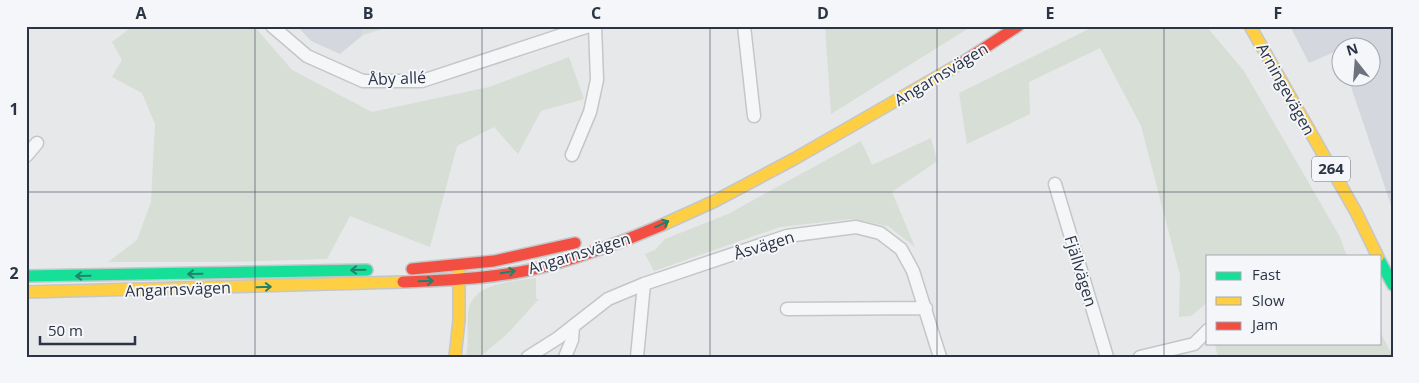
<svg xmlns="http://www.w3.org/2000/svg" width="1419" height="383" font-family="'Open Sans',sans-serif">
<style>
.built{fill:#d4d7dd}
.green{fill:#d6ded6}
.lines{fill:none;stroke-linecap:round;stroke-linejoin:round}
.street-casing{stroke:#c4c6c8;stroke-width:15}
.fast-casing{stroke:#c4c6c8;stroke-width:14}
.slow-casing{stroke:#c4c6c8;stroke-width:14}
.jam-casing{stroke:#c4c6c8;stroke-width:14}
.street{stroke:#f5f6f7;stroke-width:12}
.fast{stroke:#16e098;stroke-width:11}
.slow{stroke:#ffcf43;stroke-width:11}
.jam{stroke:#f24e42;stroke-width:11}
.oneway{stroke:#22816a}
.grid{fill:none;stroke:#2b3445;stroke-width:1;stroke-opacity:0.55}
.labels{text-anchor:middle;stroke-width:4;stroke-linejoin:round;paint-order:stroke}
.shield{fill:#f4f6f9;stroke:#676e7b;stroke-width:1}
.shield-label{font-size:15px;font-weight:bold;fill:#2b3445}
.street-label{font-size:16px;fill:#2b3445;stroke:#f4f6f9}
.neatline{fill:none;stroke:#2b3445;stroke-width:2}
.grid-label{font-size:16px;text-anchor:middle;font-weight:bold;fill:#2b3445}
</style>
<rect width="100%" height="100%" fill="#e6e8ea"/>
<path class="built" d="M297 26H361L363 35 340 54 311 41Z
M1290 26H1393V211L1348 78H1372V48H1342L1341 56 1339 50 1309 63Z"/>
<path class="green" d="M133 26H254L292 70 372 112 489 87 569 57 584 99 541 111 518 154 494 127 457 146 430 247 350 216 327 259 228 262H108L137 240 151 202 155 124 142 93 112 77 122 60 112 42Z
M361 26H392L363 35Z
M825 26H972L831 114Z
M1095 26H1206L1244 71 1340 237 1347 257H1208V302L1191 316 1179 317 1180 275 1141 126 1100 48 1029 82 1030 114 967 144 959 93Z
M931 138 937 161 892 192 915 247 888 226 851 219 780 227 654 271 645 254 655 250 665 239 728 214 861 141 872 165Z
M536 278V299H539L507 334 480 357H466C469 342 467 328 468 313 471 282 512 282 536 278Z
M1380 331 1393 357H1218L1215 345 1380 344Z"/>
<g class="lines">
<g class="street-casing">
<path id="street" d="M272 26 307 56 363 81H422L589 26
M744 26 754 116
M572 155 590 112 597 80 595 26
M26 156 37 143
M1055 184 1107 357
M787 309 926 308
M528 357 558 338 608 299 644 284 787 236 856 227 880 233 901 249 913 271 940 357
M565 357 572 340 573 326
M637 357 644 284
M1140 357 1194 344 1208 330"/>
</g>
<g class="fast-casing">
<path id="fast" d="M1380 261 1393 285
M26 276 367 270"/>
</g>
<g class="slow-casing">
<path id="slow" d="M1250 26 1356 212 1378 257
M662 225 715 201 794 159 963 62
M26 292 403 282
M455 357 459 320V268"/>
</g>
<g class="jam-casing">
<path id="jam" d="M963 62 1018 26
M412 269 494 261 575 243
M403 282C451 280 501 278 547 266 586 255 625 241 662 225"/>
</g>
<use href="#street" class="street"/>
<use href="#fast" class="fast"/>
<use href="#slow" class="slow"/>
<use href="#jam" class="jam"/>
</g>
<defs><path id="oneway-shaft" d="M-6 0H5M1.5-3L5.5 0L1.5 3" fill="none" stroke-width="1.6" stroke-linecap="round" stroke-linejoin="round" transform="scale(1.25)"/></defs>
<g class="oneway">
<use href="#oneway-shaft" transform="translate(662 224) rotate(-24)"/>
<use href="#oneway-shaft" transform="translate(358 270) rotate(179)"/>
<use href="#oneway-shaft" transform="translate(508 272) rotate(-9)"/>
<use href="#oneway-shaft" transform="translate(195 274) rotate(179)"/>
<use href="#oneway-shaft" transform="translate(83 276) rotate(179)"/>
<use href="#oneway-shaft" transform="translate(426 281) rotate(-2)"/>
<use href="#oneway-shaft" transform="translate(264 287) rotate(-2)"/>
</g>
<path class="grid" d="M255 26V357M482 26V357M710 26V357M937 26V357M1164 26V357M26 192H1393"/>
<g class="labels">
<rect class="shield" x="1312" y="156.5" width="38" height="25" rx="4"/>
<g class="shield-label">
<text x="1331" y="174">264</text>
</g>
<g class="street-label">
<text transform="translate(941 74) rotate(-31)" y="6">Angarnsvägen</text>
<text transform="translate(397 78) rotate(-2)" y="6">Åby allé</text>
<text transform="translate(1286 89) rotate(61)" y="6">Arningevägen</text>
<text transform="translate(764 245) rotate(-17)" y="6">Åsvägen</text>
<text transform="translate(579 253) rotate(-17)" y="6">Angarnsvägen</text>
<text transform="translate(1081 271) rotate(73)" y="6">Fjällvägen</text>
<text transform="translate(178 289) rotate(-2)" y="6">Angarnsvägen</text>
</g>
</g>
<rect width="1419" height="383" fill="none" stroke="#f4f6f9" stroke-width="55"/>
<rect x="1206" y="255" width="175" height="90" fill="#f4f6f9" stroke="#a4a8b1"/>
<rect x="1216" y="272" width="25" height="8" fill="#16e098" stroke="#a4a8b1"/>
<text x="1252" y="280" font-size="15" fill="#2b3445">Fast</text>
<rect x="1216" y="297" width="25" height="8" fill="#ffcf43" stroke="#a4a8b1"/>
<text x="1252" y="306" font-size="15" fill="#2b3445">Slow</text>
<rect x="1216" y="322" width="25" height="8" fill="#f24e42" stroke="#a4a8b1"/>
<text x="1252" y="330" font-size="15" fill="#2b3445">Jam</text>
<g transform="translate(1356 62) rotate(343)"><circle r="24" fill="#f4f6f9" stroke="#a4a8b1"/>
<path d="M0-4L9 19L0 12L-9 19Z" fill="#6c737f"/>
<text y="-8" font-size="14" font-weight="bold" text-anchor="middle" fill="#2b3445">N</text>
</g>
<path d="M40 336v8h95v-8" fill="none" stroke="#2b3445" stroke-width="2.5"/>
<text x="48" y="336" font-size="15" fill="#2b3445" stroke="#f4f6f9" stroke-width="4" paint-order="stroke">50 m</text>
<rect x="28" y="28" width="1364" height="328" class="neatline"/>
<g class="grid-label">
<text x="141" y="19">A</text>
<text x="368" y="19">B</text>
<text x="596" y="19">C</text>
<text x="823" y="19">D</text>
<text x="1050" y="19">E</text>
<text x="1278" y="19">F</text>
<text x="14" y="115">1</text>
<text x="14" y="279">2</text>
</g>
</svg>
